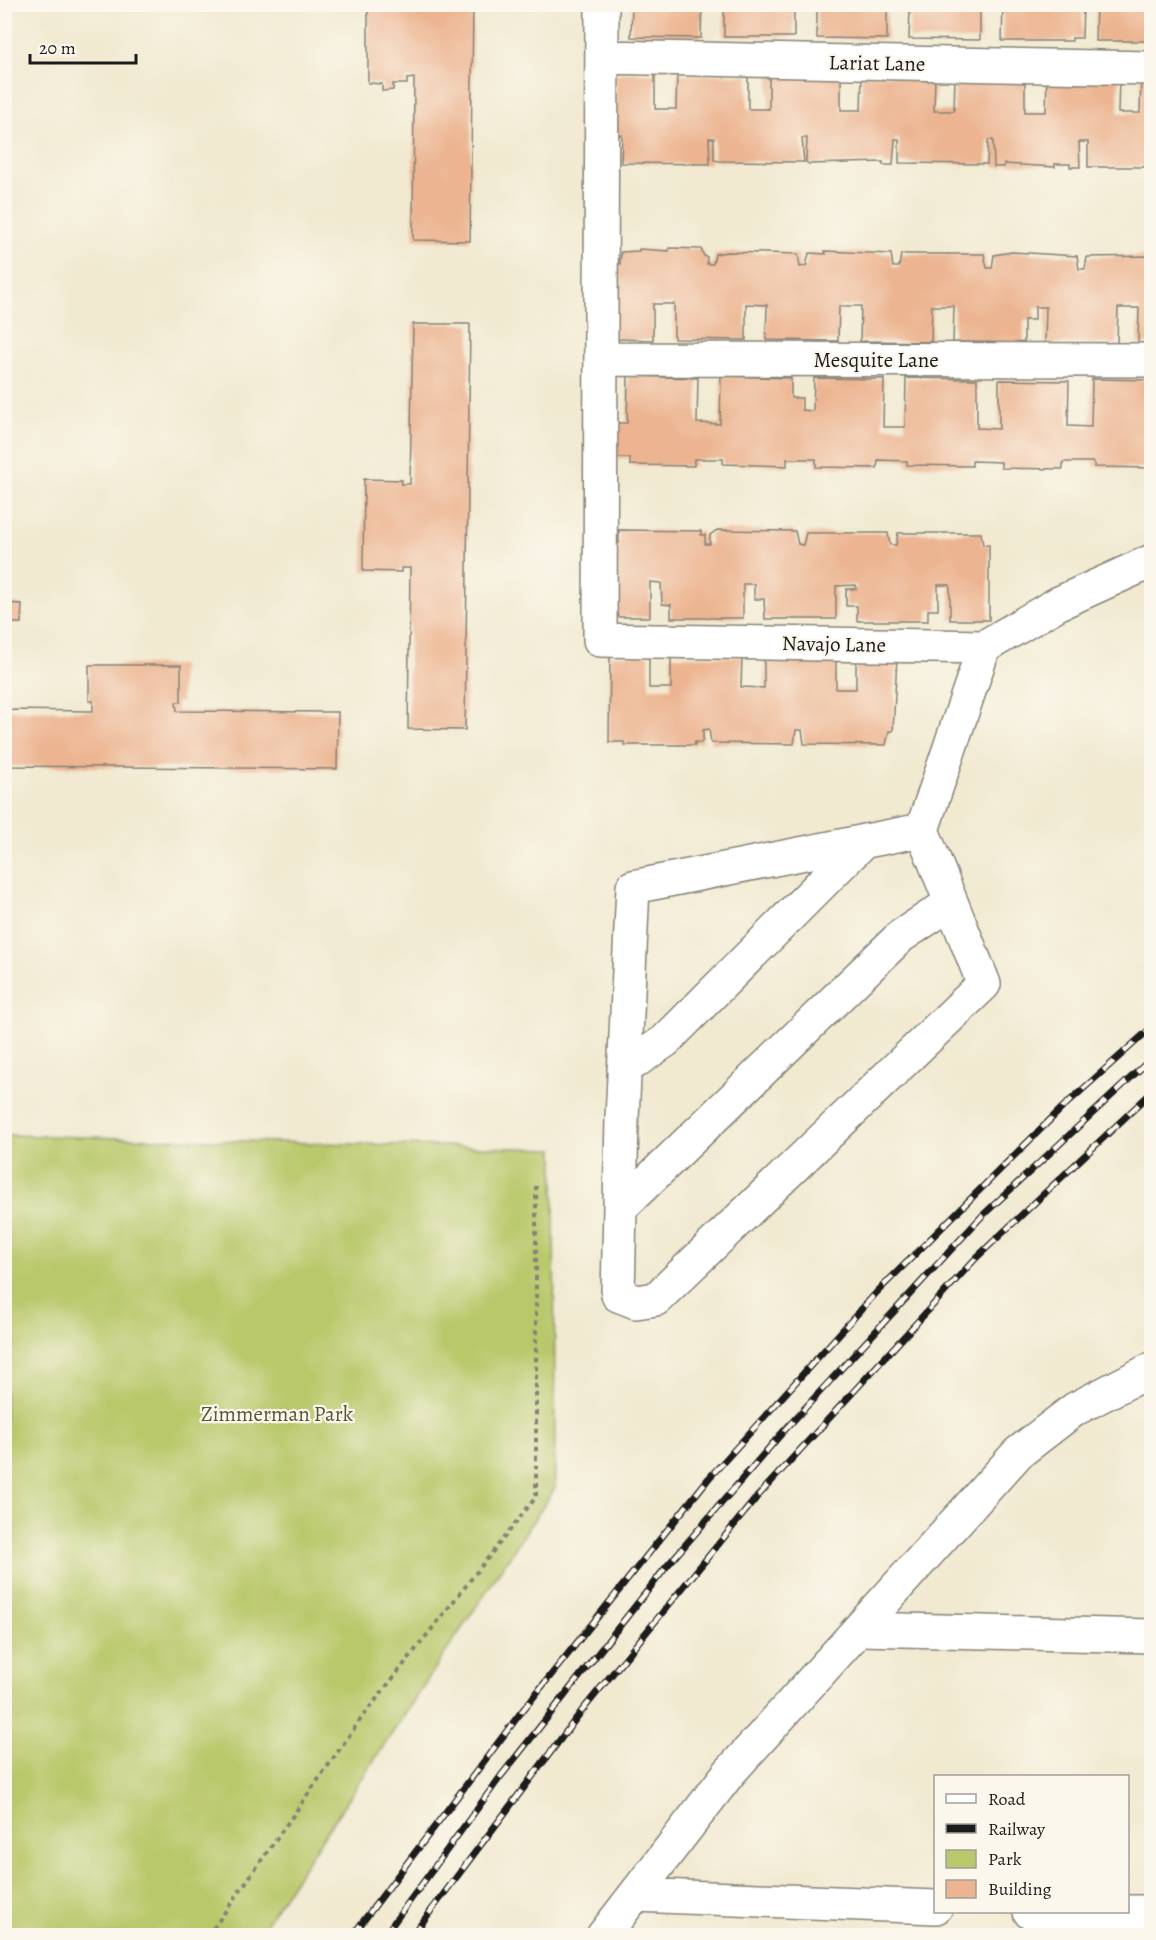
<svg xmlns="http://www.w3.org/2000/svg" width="1156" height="1940" font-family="Alegreya,serif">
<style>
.green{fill:#b9c86a;stroke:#6a7243;stroke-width:1.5}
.building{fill:#ecb490}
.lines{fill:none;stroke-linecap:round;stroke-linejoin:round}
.minor-casing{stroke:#868276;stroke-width:36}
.path{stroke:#868276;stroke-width:4;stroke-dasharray:4.5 4.5;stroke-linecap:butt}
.minor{stroke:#fff;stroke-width:33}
.rail-casing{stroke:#1c1c1c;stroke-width:7}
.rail{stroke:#fbf7ec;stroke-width:4.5;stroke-dasharray:14;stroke-linecap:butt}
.labels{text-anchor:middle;stroke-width:4.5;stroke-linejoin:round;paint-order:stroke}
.street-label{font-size:21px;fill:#1c1c1c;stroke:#fbf7ec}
.park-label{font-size:21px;fill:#535837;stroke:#fbf7ec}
</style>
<rect width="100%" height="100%" fill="#fbf7ec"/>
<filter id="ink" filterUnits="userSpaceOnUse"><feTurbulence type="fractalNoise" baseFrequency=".0167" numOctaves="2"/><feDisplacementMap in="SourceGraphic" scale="12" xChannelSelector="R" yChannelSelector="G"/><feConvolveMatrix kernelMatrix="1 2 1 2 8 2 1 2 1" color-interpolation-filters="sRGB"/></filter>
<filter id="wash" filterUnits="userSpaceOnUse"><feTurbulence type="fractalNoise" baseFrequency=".008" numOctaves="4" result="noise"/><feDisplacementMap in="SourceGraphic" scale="24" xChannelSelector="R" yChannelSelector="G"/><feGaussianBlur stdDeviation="1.35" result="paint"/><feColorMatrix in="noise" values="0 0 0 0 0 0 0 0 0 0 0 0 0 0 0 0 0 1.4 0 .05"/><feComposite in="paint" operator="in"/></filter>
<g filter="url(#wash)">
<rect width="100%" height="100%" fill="#f1e9d0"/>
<path class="green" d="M5 1135 554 1149 555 1488 258 1935H5Z"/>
<g id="blocks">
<path class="building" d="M368 4H473L470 241 413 240 414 78 407 79V84H393V90L382 91V84L368 83Z
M632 4H702L701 38 631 37Z
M724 4H794V37H724Z
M817 4H887V39L817 38Z
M899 4H980V40L909 39 910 7H899Z
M1003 4H1083L1082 38H1072V41H1002Z
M1096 4H1152V41H1095Z
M616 73H655V109H676L677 74 748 75V109H769V74L841 75V110H861L862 75 935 76 934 111H954L955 76 1025 77V112H1046L1047 77 1119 78 1118 113H1140L1141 78H1152V167H1088V142H1079L1080 167H1070V164H1055V167L1004 164V167H994L993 140H988L987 164 899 163V139H895L893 165H883V162L809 164 806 162 807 138H802L804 162 719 161 714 160V138H709L710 164 621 163 622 135H615Z
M669 248 701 249 704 256 707 257V264H713L715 254 727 252 798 254 800 267 806 266 809 253 826 254 825 251 891 254 893 267H899L901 254H984L987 268H992L994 255 1012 252 1077 256 1079 269H1085L1087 257 1152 256V344H1138L1139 308H1118L1117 344 1045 343 1046 307H1035V320H1024V343L953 342 954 306H932L931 342 860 341 861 306H839L838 341 766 340 767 305 746 304V340L674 339V304H653V340L613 339 614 264H620L621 252 639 251V249L669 251Z
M413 324H470L465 730 408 729 410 568H401V572L363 571 364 479 402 480 401 484H410Z
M628 376 698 378 697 423 720 424 721 376 791 378V398H802V410L813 411 814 378 884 379 883 427H905L906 378 977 379V428L999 429V380L1069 381 1068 426 1091 427 1092 379 1152 380V468L1094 467V462H1063V469L1001 468V462L972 461V466L907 465V461L878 460 877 468 816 467V459H787V466L723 464V459H694V466L630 465V458H613L614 423H627Z
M619 530 701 531V535H705V544H710V535L717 530 795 531 798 544 803 545 806 533H888L890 545H896L898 533H981L983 545H989V620H950V585H938V610H928V621H857V606H846V589H856V585L836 586V619H765L764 599H754V584H743V618H671V605L662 604 661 583 650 582V617H611V543H619Z
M4 603 22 604 21 623H4Z
M610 655H649V688H671V656L742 657 741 687 764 688V656L836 657V689H856V657L897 658 893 731H889L886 745 804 744 802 730H796L794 744 711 743 709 729 703 730V739L701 743 695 742V745H624V742H609Z
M89 665H181V702H176L177 711 338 712 337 769 4 766V710L93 711V701H89Z"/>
</g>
</g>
<g filter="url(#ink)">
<use href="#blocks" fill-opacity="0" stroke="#868276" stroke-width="1.5"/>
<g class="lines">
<g class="minor-casing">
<path id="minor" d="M602 4 600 640 984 647 1057 604 1152 561
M602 57 1152 68
M601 359 1152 360
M922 830 633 887 622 1119 618 1295 636 1302 656 1299 984 984 922 830 984 647
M624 1069 665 1041 864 841
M620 1208 901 936 951 903
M860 1629 1152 1636
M635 1895 936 1907
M1030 1912H1152
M603 1936 729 1773 1018 1453 1075 1409 1152 1369"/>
</g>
<path class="path" d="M208 1936 363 1716 536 1497V1186"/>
<use href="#minor" class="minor"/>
<g class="rail-casing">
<path id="rail" d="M352 1936 519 1715 709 1478 877 1292 1063 1107 1152 1027
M384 1936 501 1776 667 1566 782 1433 982 1216 1152 1058
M412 1936 581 1712 757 1497 976 1258 1152 1092"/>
</g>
<use href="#rail" class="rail"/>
</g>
</g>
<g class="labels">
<g class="street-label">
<text transform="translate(877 63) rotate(1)" y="7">Lariat Lane</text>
<text x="876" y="367">Mesquite Lane</text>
<text transform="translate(834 644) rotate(1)" y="7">Navajo Lane</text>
</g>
<g class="park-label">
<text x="277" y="1421">Zimmerman Park</text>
</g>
</g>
<rect width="1156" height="1940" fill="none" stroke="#fbf7ec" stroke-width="24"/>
<rect x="934" y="1775" width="195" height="138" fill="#fbf7ec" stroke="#a29f99" stroke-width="1.5"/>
<rect x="946" y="1794" width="30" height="9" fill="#ffffff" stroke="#a29f99" stroke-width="1.5"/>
<text x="988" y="1805" font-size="18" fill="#1c1c1c">Road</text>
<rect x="946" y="1824" width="30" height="9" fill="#1c1c1c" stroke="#a29f99" stroke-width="1.5"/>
<text x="988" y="1835" font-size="18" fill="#1c1c1c">Railway</text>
<rect x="946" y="1850" width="30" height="18" fill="#b9c86a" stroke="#a29f99" stroke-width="1.5"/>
<text x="988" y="1865" font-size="18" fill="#1c1c1c">Park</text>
<rect x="946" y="1880" width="30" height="18" fill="#ecb490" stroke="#a29f99" stroke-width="1.5"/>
<text x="988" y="1895" font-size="18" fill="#1c1c1c">Building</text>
<path d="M30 54v9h106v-9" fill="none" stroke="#1c1c1c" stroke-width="3"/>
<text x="39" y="54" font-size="18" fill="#1c1c1c" stroke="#fbf7ec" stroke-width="4.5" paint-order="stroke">20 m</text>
</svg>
